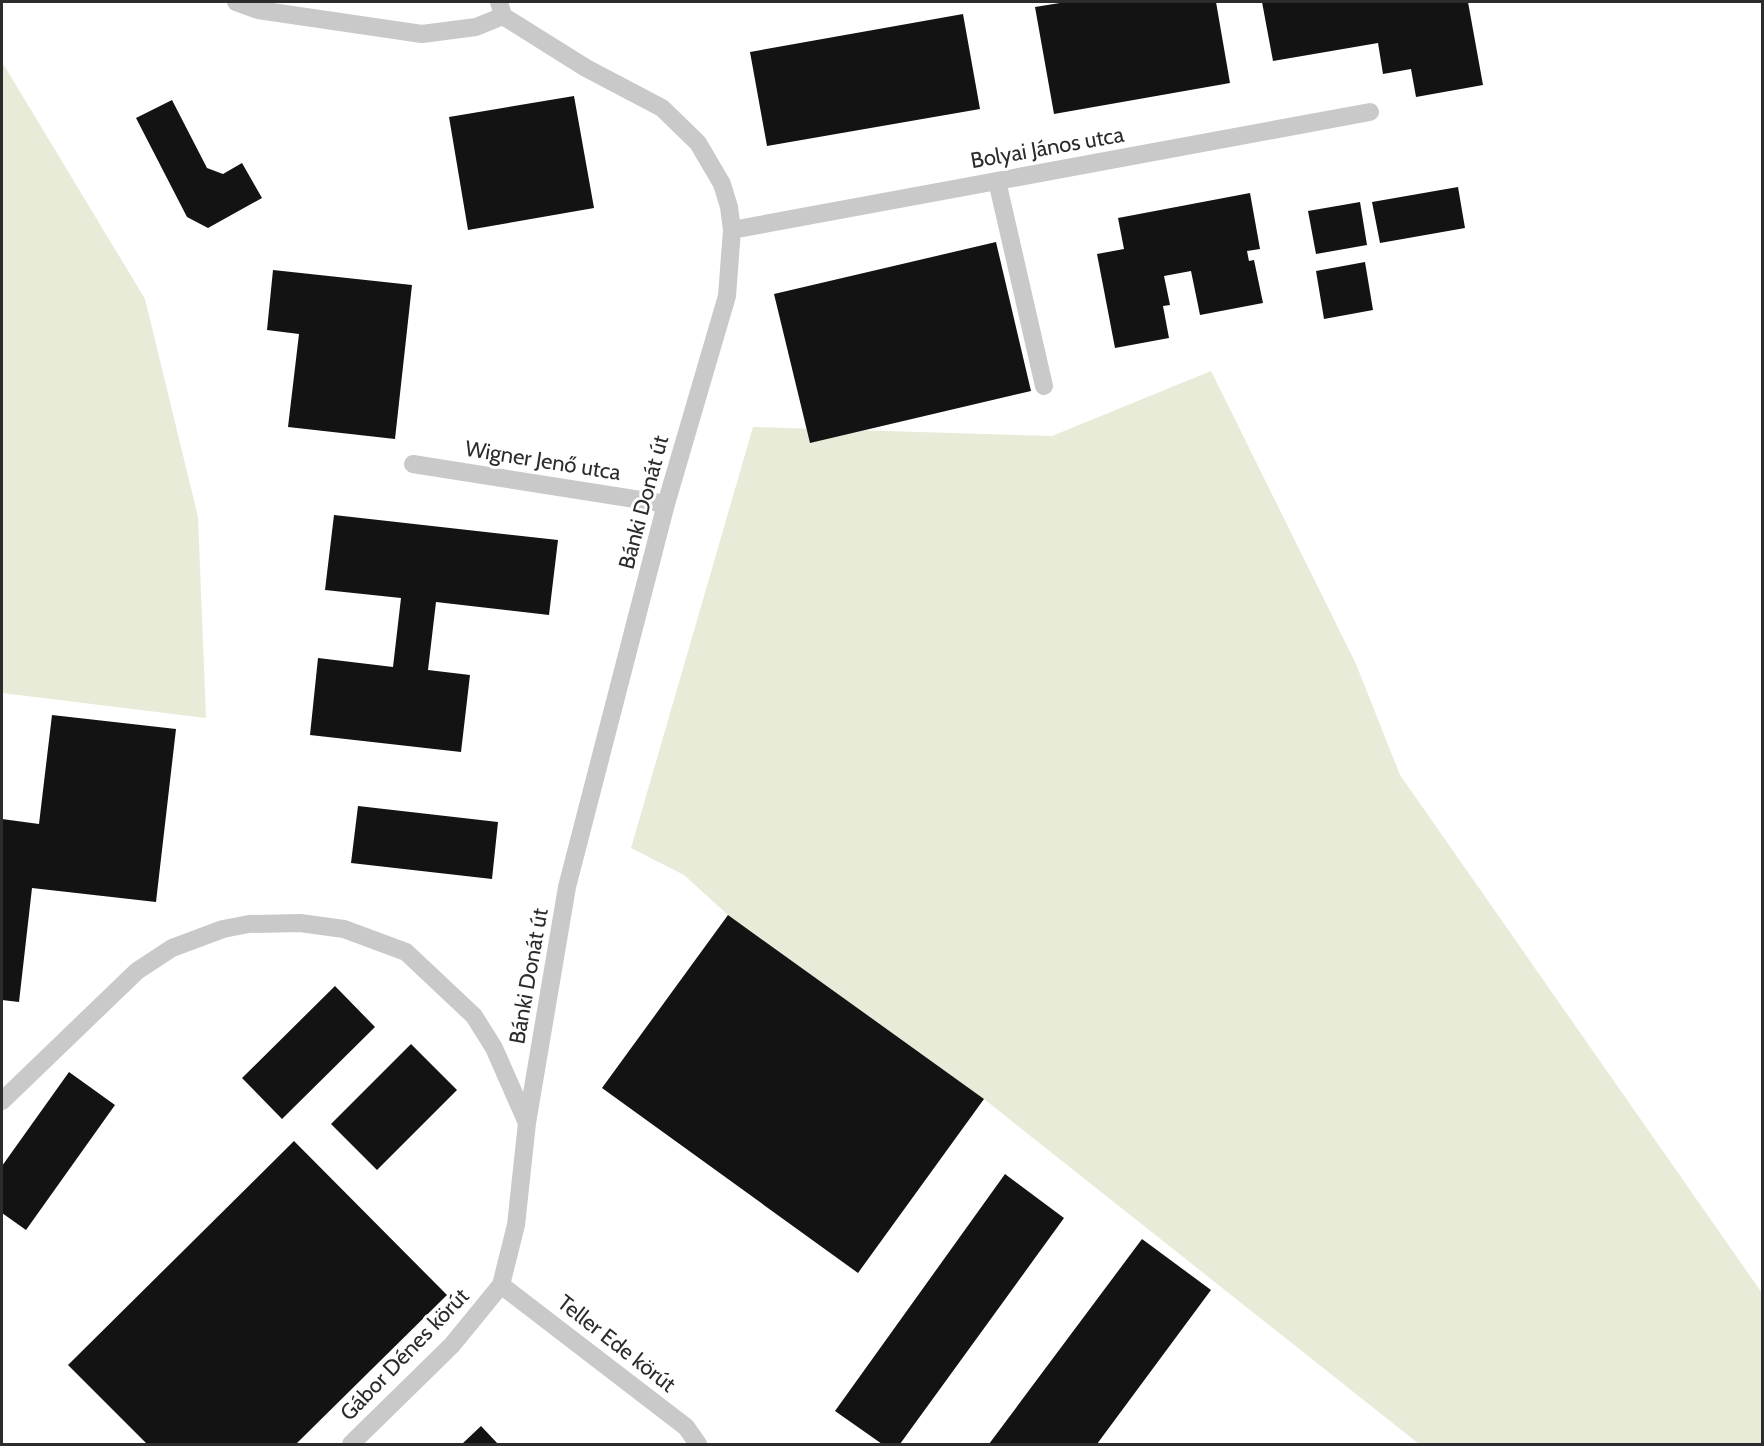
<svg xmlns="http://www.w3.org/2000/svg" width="1764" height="1446" font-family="Cabin,sans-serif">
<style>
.green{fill:#e7ebd8}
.building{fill:#131313}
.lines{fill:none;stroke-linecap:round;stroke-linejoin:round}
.service{stroke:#c9c9c9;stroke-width:18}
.labels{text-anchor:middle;stroke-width:6;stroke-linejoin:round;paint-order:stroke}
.street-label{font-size:22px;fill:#2c2c2c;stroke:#fff}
</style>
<rect width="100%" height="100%" fill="#fff"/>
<path class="green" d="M2 62 145 299 198 517 206 718 2 693Z
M1211 371 1356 664 1400 775 1762 1293V1444H1419L984 1099 728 915 684 875 631 848 753 427 1052 436Z"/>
<path class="building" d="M1066 2H1216L1230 83 1054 114 1035 7Z
M1262 2H1468L1483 85 1416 97 1411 69 1383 74 1378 43 1273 61Z
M963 14 980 109 767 146 750 52Z
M574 96 594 208 468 230 449 117Z
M172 100 207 168 223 174 242 163 262 198 208 228 187 217 136 118Z
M1458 187 1465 228 1380 243 1372 202Z
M1250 193 1260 249 1247 251 1249 261 1254 260 1263 303 1200 315 1191 271 1164 276 1170 305 1163 306 1169 338 1115 348 1097 254 1124 249 1118 218Z
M1360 202 1367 245 1316 254 1308 211Z
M996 242 1031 391 810 443 774 294Z
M1365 262 1373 310 1324 319 1316 271Z
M273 270 412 285 395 439 288 427 299 334 267 330Z
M334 515 558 540 549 615 436 602 428 670 470 675 461 752 310 735 318 658 393 667 401 598 325 590Z
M52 715 176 729 156 902 32 888 19 1002 2 1000V819L39 824Z
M358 806 498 822 492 879 351 863Z
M728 915 984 1099 858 1273 602 1088Z
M335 986 375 1027 282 1119 242 1078Z
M411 1044 457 1090 377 1170 331 1124Z
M69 1072 115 1105 26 1230 2 1213V1166Z
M294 1141 447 1295 296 1444H147L68 1365Z
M1005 1174 1064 1218 900 1444H882L835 1411Z
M1142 1239 1211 1290 1097 1444H989Z
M481 1426 498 1444H462Z"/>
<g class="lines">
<path class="service" d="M236 2 258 10 422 34 476 27 503 16
M997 181 1044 386
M732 230 1370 112
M413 464 666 504
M2 1101 137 971 172 948 223 929 249 924 300 923 344 929 406 952 474 1016 494 1048 527 1123
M501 1285 686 1427 698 1444
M351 1444 452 1345 501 1285 516 1225 527 1123 567 887 666 504 727 296 732 230 729 207 722 184 698 143 662 108 586 68 503 16 499 2"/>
</g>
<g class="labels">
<g class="street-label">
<text transform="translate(1047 147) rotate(-10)" y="8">Bolyai János utca</text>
<text transform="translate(543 460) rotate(9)" y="8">Wigner Jenő utca</text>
<text transform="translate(643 502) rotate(-75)" y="8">Bánki Donát út</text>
<text transform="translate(528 976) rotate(-80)" y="8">Bánki Donát út</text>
<text transform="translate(617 1343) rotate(38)" y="8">Teller Ede körút</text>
<text transform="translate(404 1354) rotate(-46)" y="8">Gábor Dénes körút</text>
</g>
</g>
<rect width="1764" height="1446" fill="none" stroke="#2c2c2c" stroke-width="6"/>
</svg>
